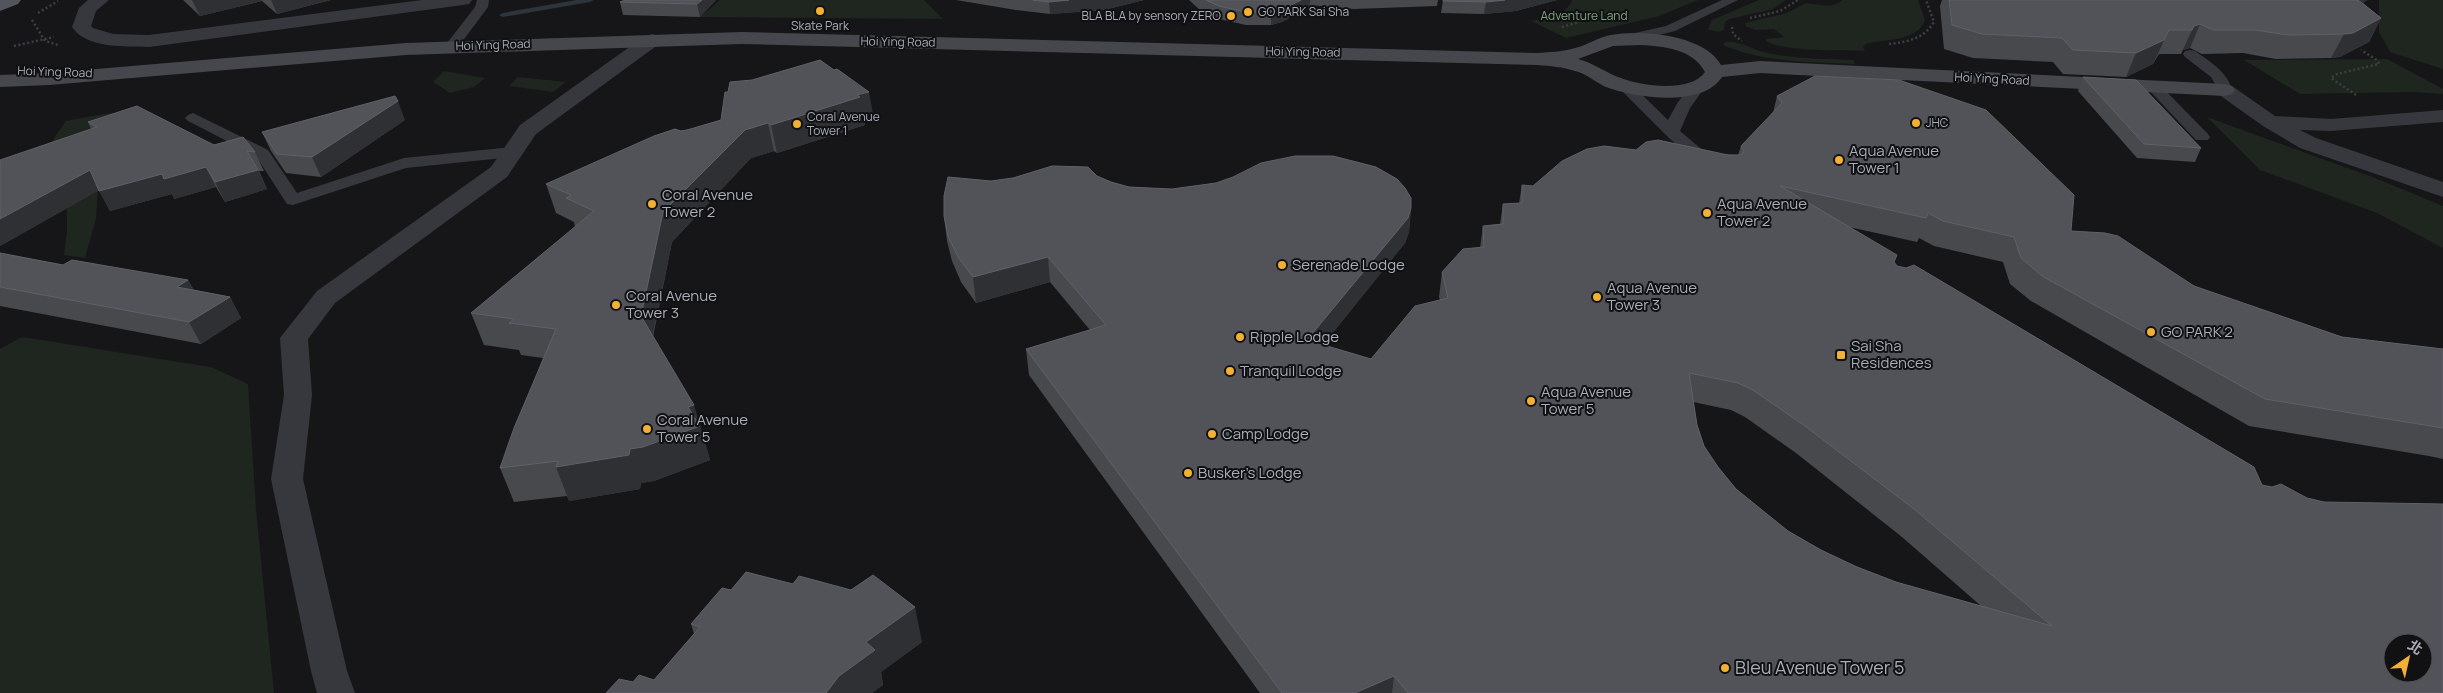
<svg xmlns="http://www.w3.org/2000/svg" width="2443" height="693" font-family="Manrope,'Noto Sans TC',sans-serif">
<style>
.green{fill:#1e261f}
.lines{fill:none;stroke-linecap:round;stroke-linejoin:round}
.stream{fill:#2c353c;fill-rule:evenodd}
.path{stroke:#3d3f44;stroke-width:2.5;stroke-dasharray:2 2.5;stroke-linecap:butt}
.lane{fill:#37383d;fill-rule:evenodd}
.street{fill:#37383d;fill-rule:evenodd}
.secondary{fill:#45474d;fill-rule:evenodd}
.primary{fill:#53555c;fill-rule:evenodd}
.wall{fill:#47494d;fill-rule:evenodd}
.shaded-wall{fill:#2f3033}
.building{fill:#525359;stroke:#5f6168;fill-rule:evenodd}
.poi-dot{fill:#f2b134;stroke:#111113;stroke-width:2}
.labels{text-anchor:middle;stroke-width:4;stroke-linejoin:round;paint-order:stroke}
.far-poi-label{font-size:12px;fill:#a8adb8;stroke:#111113;text-anchor:start}
.far-park-label{font-size:12px;fill:#7fa381;stroke:#111113}
.far-street-label{font-size:12px;fill:#a8adb8;stroke:#111113}
.poi-label{font-size:15px;fill:#a8adb8;stroke:#111113;text-anchor:start}
.near-poi-label{font-size:18px;fill:#a8adb8;stroke:#111113;text-anchor:start}
</style>
<rect width="100%" height="100%" fill="#161618"/>
<path class="green" d="M720 0H924L943 19 700 17Z
M1572 0H1698L1659 16 1566 38 1531 21C1545 18 1567 16 1572 0Z
M1759 0H1786L1773 9 1729 19 1725 22 1724 30 1718 32 1708 29 1712 20Z
M1842 0H1918L1925 20C1917 43 1885 38 1866 44L1863 47 1865 51C1842 50 1783 52 1766 41V39L1784 37 1774 29 1755 30 1746 26 1745 23 1749 22 1787 13 1806 3C1818 4 1832 10 1842 0Z
M2379 0H2443V69L2390 52 2379 32Z
M1725 42C1739 40 1753 50 1767 53 1795 59 1824 59 1853 60L1855 64C1810 62 1765 63 1723 45Z
M2387 59 2443 89V94L2415 92 2300 94 2244 60Z
M444 71 485 78 474 87 450 93 433 82Z
M518 77 566 82 553 92 509 86Z
M110 113 123 121 48 156 54 138 66 121Z
M2207 117 2375 178 2443 206V248L2377 213 2260 170Z
M98 187 96 218 85 258 64 255 67 232V199Z
M22 337 211 367 248 384 256 510 274 693H0V349Z"/>
<g class="lines">
<path class="stream" d="M576 0H594L590 2 503 17 499 15 503 13Z"/>
<path class="path" d="M38 13 58 1
M1750 18 1780 11 1798 0
M32 20 45 41 58 45
M1562 27 1580 22
M1732 27 1733 34 1742 41
M1889 44C1907 42 1924 39 1934 22L1926 0
M14 46 54 37
M2356 95 2331 78 2337 74 2379 64 2377 60 2361 50"/>
<path class="lane" d="M477 0H489L488 7 456 50H446L444 47 475 7Z
M1722 0H1738L1675 31 1631 42 1624 38 1626 35 1666 26Z
M2190 50 2195 51C2210 62 2227 71 2232 90L2230 93H2220L2211 77 2185 57 2183 54 2185 51Z
M1625 82 1630 83 1668 120 1678 102 1693 84H1703L1705 87 1690 108 1680 131 1712 158 1714 161 1712 164H1700L1669 138 1620 89 1618 86 1620 83Z
M2154 83 2159 84 2208 134 2210 137 2208 140H2196L2149 90 2147 87 2149 84Z
M193 113 268 150 297 193 404 158 513 147 521 152 513 157 406 168 293 205 287 204 256 156 188 121 185 118 188 115Z"/>
<path class="street" d="M88 0H109L96 11 91 26 93 28 113 34 149 35 422 0H472L469 4 463 5 149 47C125 46 87 49 72 27L79 8Z
M652 34 659 36 661 40 659 44 536 134 507 177 335 303 308 339 312 395 303 479 347 671 355 693H317L311 671 271 479 284 395 280 338 317 291 491 167 520 125 645 36Z
M2225 84 2232 86 2275 116 2331 119 2443 110V122L2331 131 2300 130 2316 138 2443 182V197L2300 148 2263 126 2218 94 2215 90 2218 86Z"/>
<path class="secondary" d="M741 32 1537 53C1550 52 1563 52 1575 48 1588 45 1598 37 1611 35 1642 29 1705 35 1721 65L1760 61 2225 84 2232 86 2235 90 2232 94 2225 96 1760 73 1722 77C1702 108 1635 98 1606 87 1595 82 1587 74 1575 71 1563 67 1550 66 1537 65L741 44 406 55 49 85 0 87V75L49 73 406 43ZM1640 45C1663 46 1693 49 1705 72 1691 93 1641 86 1621 78 1606 73 1594 63 1578 59L1613 46Z"/>
<path class="primary" d="M0 0H21L18 4 0 11Z"/>
</g>
<path class="wall" d="M183 0H331L277 14 262 1 200 16Z
M716 0 700 17 623 15 620 2Z
M956 0H1144L1104 10 1050 14 1016 10Z
M1189 0H1438L1437 6 1354 9 1310 5V7L1282 22 1271 25H1246L1219 19 1200 10Z
M1443 0H1557L1516 11 1484 14 1441 13Z
M1942 0H2367L2363 3 2381 18 2369 42 2340 57 2331 58 2276 59 2243 53 2202 54 2190 48 2183 50 2181 54H2159L2153 64 2126 77 2063 74 2053 62 1973 58 1944 49 1940 6Z
M2083 77 2201 148 2195 162 2137 158 2078 91Z
M1777 96 2071 231 2194 286 2342 337 2443 349V459L2429 456 2249 426 2031 301 2010 284 2003 262 1934 246 1919 238 1917 242 1849 227 1894 262 1897 266 2262 485 2443 693H1260L1029 375 1026 349 1090 330 1050 282 976 303 961 282 952 261 947 241 944 216 991 181 1097 176 1111 182 1129 187 1411 208 1409 232 1405 243 1323 345 1371 359 1440 300 1439 297 1442 272 1480 248 1483 226 1500 224 1503 204 1519 203 1522 185 1533 186 1636 150 1738 155 1741 146 1773 113ZM1693 402 1731 410 1745 417 1796 453 1902 537 1981 606 1896 582 1857 567 1821 550 1788 531 1736 489 1718 467 1704 446 1697 425Z
M874 119 864 122 865 125 777 153 774 151 751 158 672 242 653 337 700 426 710 460 654 481 641 483 640 489 569 501 567 496 514 502 500 468 543 358 521 355 519 350 484 345 471 313 575 227 574 222 556 213 546 184 681 131 687 130 721 120Z
M405 120 321 177 286 173 271 151 262 132Z
M88 122 255 152 264 171H259L267 189 225 202 216 187 174 199 172 194 110 211 99 190 0 246 91 129Z
M0 253 63 265 188 280 194 290 230 297 241 318 201 344 0 306Z
M691 624 922 642 881 672 883 685 872 693H606L633 682 654 680 694 634Z"/>
<path class="shaded-wall" d="M192 0H261L262 1 200 16Z
M271 0H331L277 14Z
M702 0H716L700 17 697 4Z
M1069 0H1144L1104 10 1050 14 1049 2Z
M1301 0H1310V7L1282 22 1271 25V12Z
M1505 0H1557L1516 11 1484 14 1486 2Z
M2352 0H2367L2342 19Z
M2381 18 2369 42 2340 57 2331 58 2344 34Z
M2200 24 2190 48 2183 50 2181 54 2194 26Z
M2169 30 2153 64 2126 77 2136 53Z
M869 92 874 119 864 122 865 125 777 153 771 125Z
M398 101 405 120 321 177 312 157Z
M768 123 774 151 751 158 672 242 650 348 641 316 663 212 745 130Z
M206 167 216 187 174 199 172 194 110 211 99 191 162 174Z
M90 170 101 189 0 246V219Z
M258 170 267 189 225 202 215 182Z
M1411 208 1409 232 1405 243 1306 366 1307 340Z
M1048 257 1050 282 976 303 973 277Z
M188 280 200 301 177 287Z
M230 297 241 318 201 344 189 322Z
M694 405 710 460 654 481 641 483 640 489 569 501 556 467 630 449 688 407Z
M915 607 922 642 881 672 883 685 872 693H826L866 642Z
M1394 676 1392 693H1355Z"/>
<path class="building" d="M625 0H702L697 4 620 2Z
M1033 0H1069L1049 2Z
M1206 0H1301L1282 10 1271 12H1246L1219 6Z
M1443 0H1505L1486 2 1443 1Z
M1949 0H2358L2381 18 2353 33 2344 34 2288 35 2255 30H2213L2200 24 2194 26 2192 30H2169L2164 40 2136 53 2073 50 2062 38 1982 34 1952 25Z
M820 60 834 70 837 69 869 92 857 95 860 97 771 125 768 123 745 130 663 212 641 316 694 405 688 407 700 426 643 447 630 449 629 455 556 467 558 461 500 468 514 428 556 329 509 323 514 319 471 313 594 211 566 198 571 195 546 184 654 136 675 129 681 131 687 130 721 120 725 92H728L730 82 752 80Z
M1815 76 1899 80 1986 110 2074 195 2071 231 2105 233 2118 236 2194 286 2342 337 2443 349V428L2265 399 2042 276 2021 258 2014 237 1943 221 1928 213 1926 218 1780 186 1897 255 1894 262 1897 266 1906 268 1914 265 2254 467 2262 485 2272 487 2281 484 2307 498 2324 502 2443 504V693H1408L1394 676 1355 693H1282L1026 349 1106 325 1048 257 973 277 958 257 948 236 944 216V196L948 177 991 181 1013 178 1052 166 1088 167 1097 176 1111 182 1129 187 1172 189 1216 183 1233 177 1261 163 1295 156H1333L1376 167 1397 179 1405 188 1411 198V208L1408 218 1307 340 1371 359 1415 306 1448 298 1442 272 1463 249 1484 247 1483 226 1503 224V204L1522 203V185L1533 186 1562 161 1587 149 1604 146 1636 150 1646 142 1658 140 1728 155H1740L1744 152 1741 146 1782 103 1777 96ZM1689 373 1738 383 1753 390 1805 426 1914 509 2052 626 1896 582 1857 567 1821 550 1788 531 1736 489 1718 467 1704 446 1697 425ZM2393 643H2423V673H2393Z
M2083 77 2136 80 2201 148 2144 144Z
M395 96 398 101 312 157 277 154 262 132Z
M137 106 214 145 243 137 255 152 247 151 258 170 215 182 206 167 164 179 162 174 99 191 90 170 0 219V160L97 127 88 122Z
M0 253 63 265 72 260 188 280 177 287 230 297 189 322 0 287Z
M746 572 793 584 799 576 851 590 873 575 915 607 866 642 875 650 839 676 826 693H606L619 679 633 682 639 675 654 680 700 627 691 624 722 588 731 590Z"/>
<g class="poi-dot">
<circle cx="820" cy="11" r="5"/>
<circle cx="1248" cy="12" r="5"/>
<circle cx="1231" cy="16" r="5"/>
<circle cx="1916" cy="123" r="5"/>
<circle cx="797" cy="124" r="5"/>
<circle cx="1839" cy="160" r="5"/>
<circle cx="652" cy="204" r="5"/>
<circle cx="1707" cy="213" r="5"/>
<circle cx="1282" cy="265" r="5"/>
<circle cx="1597" cy="297" r="5"/>
<circle cx="616" cy="305" r="5"/>
<circle cx="2151" cy="332" r="5"/>
<circle cx="1240" cy="337" r="5"/>
<rect x="1836" y="350" width="10" height="10" rx="2.5"/>
<circle cx="1230" cy="371" r="5"/>
<circle cx="1531" cy="401" r="5"/>
<circle cx="647" cy="429" r="5"/>
<circle cx="1212" cy="434" r="5"/>
<circle cx="1188" cy="473" r="5"/>
<circle cx="1725" cy="668" r="5"/>
</g>
<g class="labels">
<g class="far-poi-label">
<text x="1258" y="16">GO PARK Sai Sha</text>
<text x="1221" y="20" text-anchor="end">BLA BLA by sensory ZERO</text>
<text x="820" y="30" text-anchor="middle">Skate Park</text>
<text x="807" y="121">Coral Avenue<tspan x="807" dy="14">Tower 1</tspan></text>
<text x="1926" y="127">JHC</text>
</g>
<g class="far-park-label">
<text x="1584" y="20">Adventure Land</text>
</g>
<g class="far-street-label">
<text transform="translate(898 42) rotate(1)" y="4">Hoi Ying Road</text>
<text transform="translate(493 45) rotate(-2)" y="4">Hoi Ying Road</text>
<text transform="translate(1303 52) rotate(1)" y="4">Hoi Ying Road</text>
<text transform="translate(55 72) rotate(2)" y="4">Hoi Ying Road</text>
<text transform="translate(1992 79) rotate(3)" y="4">Hoi Ying Road</text>
</g>
<g class="poi-label">
<text x="1849" y="156">Aqua Avenue<tspan x="1849" dy="17">Tower 1</tspan></text>
<text x="662" y="200">Coral Avenue<tspan x="662" dy="17">Tower 2</tspan></text>
<text x="1717" y="209">Aqua Avenue<tspan x="1717" dy="17">Tower 2</tspan></text>
<text x="1292" y="270">Serenade Lodge</text>
<text x="1607" y="293">Aqua Avenue<tspan x="1607" dy="17">Tower 3</tspan></text>
<text x="626" y="301">Coral Avenue<tspan x="626" dy="17">Tower 3</tspan></text>
<text x="2161" y="337">GO PARK 2</text>
<text x="1250" y="342">Ripple Lodge</text>
<text x="1851" y="351">Sai Sha<tspan x="1851" dy="17">Residences</tspan></text>
<text x="1240" y="376">Tranquil Lodge</text>
<text x="1541" y="397">Aqua Avenue<tspan x="1541" dy="17">Tower 5</tspan></text>
<text x="657" y="425">Coral Avenue<tspan x="657" dy="17">Tower 5</tspan></text>
<text x="1222" y="439">Camp Lodge</text>
<text x="1198" y="478">Busker's Lodge</text>
</g>
<g class="near-poi-label">
<text x="1735" y="674">Bleu Avenue Tower 5</text>
</g>
</g>
<g transform="translate(2408 658) rotate(34)"><circle r="24" fill="#111113" stroke="#4d4f55"/>
<path d="M0-4L9 19L0 12L-9 19Z" fill="#f2b134"/>
<text y="-8" font-size="14" font-weight="bold" text-anchor="middle" fill="#a8adb8">北</text>
</g>
</svg>
